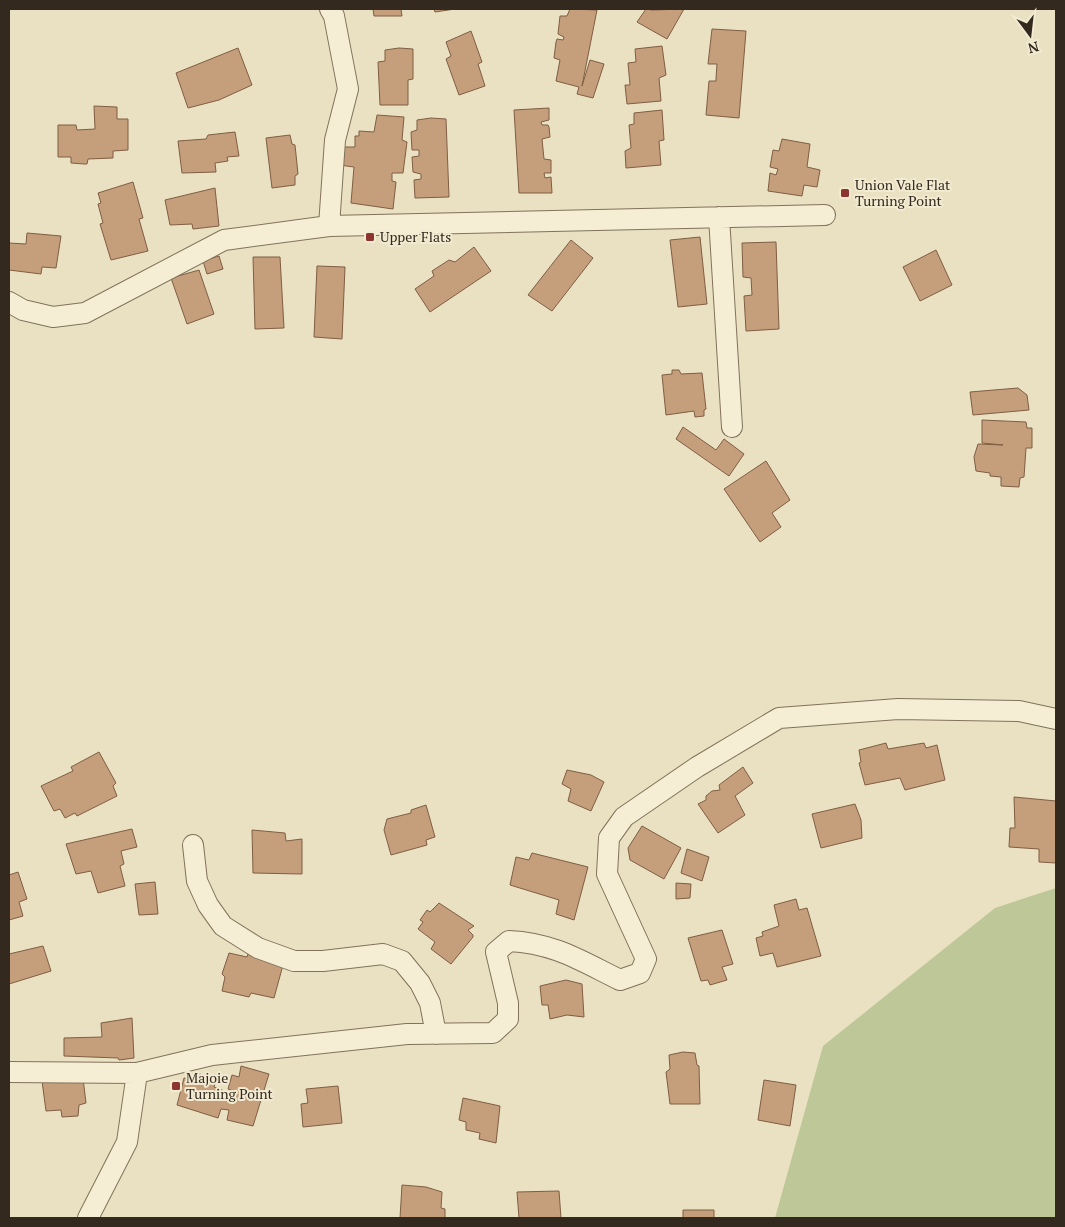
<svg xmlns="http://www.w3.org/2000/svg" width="1065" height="1227" font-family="'PT Serif',serif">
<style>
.green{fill:#bec797}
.building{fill:#c59e7b;stroke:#7f5e43}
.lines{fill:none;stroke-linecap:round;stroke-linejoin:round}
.minor-casing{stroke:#82725b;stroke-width:22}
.minor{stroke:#f5eed4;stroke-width:20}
.poi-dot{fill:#8c3530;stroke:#f2ead1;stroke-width:2}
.labels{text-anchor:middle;stroke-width:4;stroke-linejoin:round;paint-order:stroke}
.poi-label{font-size:14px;fill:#33291e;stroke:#f2ead1;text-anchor:start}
</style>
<rect width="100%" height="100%" fill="#eae0c2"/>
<path class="green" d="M1056 888V1218H775L823 1046 995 908Z"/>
<path class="building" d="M373 9H401L402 16H374Z
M434 9H455L435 12Z
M570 9 597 10 582 86 590 60 604 64 593 98 577 94 579 87 556 81 560 60 554 58 556 42 557 39 563 40 564 37 558 34 560 16H567Z
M646 9 652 10 684 9 667 39 637 22Z
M712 29 746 31 739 118 706 115 709 81H716V78L717 64H708Z
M471 31 482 62 478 64 485 86 459 95 446 59 451 56 446 42Z
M662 46 666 75 659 78 661 101 627 104 625 85H630L628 63 636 62 635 49Z
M238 48 252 85 219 100 188 108 176 73Z
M399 48 413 49V79L408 80V105H380L378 62 385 61V50Z
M94 106 117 107V119H128V150L113 151V158L88 159 87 164H84L71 163V157H58V125H76L77 130 95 129Z
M549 108V120L541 122 542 125H548L549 127 550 137 542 139 544 159 551 160V173H544L545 178 551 177 552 193H519L514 110Z
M662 110 664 140 659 141 661 165 626 168 625 151 631 148 629 125 634 124V113Z
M377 115 404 117 402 140 407 142 403 173H392V181L396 182 393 209 351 203 354 167 339 165 340 147H355V136H359V131L374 132Z
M431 118 446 119 449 197 415 198 414 180 421 179V174L413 172 412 157 419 156V150H412L411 132 417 130V120Z
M235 132 239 156 227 157 228 161 215 163 216 172 182 173 178 141 206 139 208 135Z
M290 135 292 144 295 145 298 174 295 176V185L272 188 266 138Z
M782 139 810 144 807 167 820 170 817 187 804 185 802 196 768 191 770 173 776 175 778 169 770 167 773 150 779 151Z
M133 182 143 218 139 219 148 251 111 260 100 224 103 223 98 204 101 203 98 193Z
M215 188 219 226 193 229 192 224 170 225 165 200Z
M27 233 61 236 56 268 42 267 41 274 9 270V243L26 244Z
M700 237 707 304 678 307 670 240Z
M571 240 593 258 552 311 528 295Z
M776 242 779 329 746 331 744 296 752 295 751 278 743 277 742 243Z
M474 247 491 271 430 312 415 289 434 276 432 271 449 260 455 262Z
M936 250 952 285 920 301 903 267Z
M219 256 223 269 207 274 203 261Z
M253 257H280L284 328 255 329Z
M317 266 345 267 342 339 314 337Z
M199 270 214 314 187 324 171 278Z
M672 370H679L681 374 702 373 706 409 704 410V416L695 417 694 411 666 415 662 375 672 374Z
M1018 388 1027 395 1029 410 973 415 970 392Z
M982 420 1026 422 1027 428H1032V448H1026L1024 477 1020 478 1019 487 1001 486V477L990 476V473L976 471 974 457 978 444 1003 445 982 443Z
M683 427 716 450 724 439 744 454 729 476 676 439Z
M766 461 790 500 772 513 781 527 760 542 724 489Z
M886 743 888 749 924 743 926 748 937 745 945 780 905 790 900 778 865 785 859 763 861 762 859 750Z
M99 752 116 783 113 786 117 796 77 816 75 813 65 818 60 809 54 811 41 786 73 771 71 767Z
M743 767 753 783 735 796 745 815 718 833 698 804 706 800V796L712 791 720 790 719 785Z
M567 770 591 775 604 782 591 811 568 801 571 789 562 784Z
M1014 797 1056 801V863L1039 862V849L1009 847 1010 828H1015Z
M855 804 861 820 862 838 821 848 812 814Z
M426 805 435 837 426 840 427 845 391 855 384 830 387 819 411 813V810Z
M642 826 681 848 664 879 630 860 628 848Z
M132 829 137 847 121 851 124 864 120 866 125 886 98 893 91 871 76 874 66 844Z
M252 830 285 833 286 841 302 839V874L253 873Z
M687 849 709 857 702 881 681 873Z
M532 853 588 867 574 920 556 914 559 900 510 885 516 857 529 860Z
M18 872 27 899 19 902 23 916 9 920V875Z
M155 882 158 914 139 915 135 884Z
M676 883 691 884 690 898 676 899Z
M796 899 799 910 807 908 821 956 777 967 773 953 760 956 756 938 763 936 762 932 779 926 774 905Z
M439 903 474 926 468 930 473 935V937L451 964 431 949 435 942 418 929 423 922 420 920 427 910 430 912Z
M722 930 733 964 722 967 727 980 710 985 708 980 701 981 688 938Z
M43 946 51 971 9 984V954Z
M229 953 247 957 248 954 283 965 274 998 251 993 249 997 222 991 225 977 222 974Z
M566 980 582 984 584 1017 567 1015 550 1019 548 1005H542L540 986Z
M132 1018 134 1058 119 1060 118 1058 64 1056V1038L102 1037 101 1023Z
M683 1052 695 1053 697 1065 699 1066 700 1104H670L666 1072 670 1069 669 1055Z
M241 1066 269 1074 253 1126 227 1120 229 1110 221 1109 218 1118 177 1105 184 1078 195 1080 197 1073 216 1080 214 1087 232 1094 233 1091 228 1089 232 1075 239 1077Z
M83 1078 86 1103 79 1105 78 1116 62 1117 61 1110 46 1111 42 1081Z
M764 1080 796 1085 790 1126 758 1120Z
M338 1086 342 1123 303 1127 301 1104 308 1103 306 1089Z
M463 1098 500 1106 496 1143 479 1139 480 1133 466 1130V1122L459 1120Z
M402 1185 426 1187 442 1192 441 1208 445 1209V1218H400Z
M559 1191 561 1218H519L517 1192Z
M683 1210H714V1218H683Z"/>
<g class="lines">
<g class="minor-casing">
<path id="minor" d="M719 217 732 427
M329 226 335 140 348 89 334 16 330 9
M9 302 23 310 53 317 85 313 224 240 329 226 825 215
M193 845 197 881 208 905 223 926 258 948 294 961H323L383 954 402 961 420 983 430 1003 436 1034
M9 1072 137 1073 212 1055 407 1034 493 1033 508 1019V1003L496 952 509 941C554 943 581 961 620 980L640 973 646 959 607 874 609 838 624 817 697 767 779 718 898 709 1019 711 1056 719
M88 1218 127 1142 137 1073"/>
</g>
<use href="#minor" class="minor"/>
</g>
<g class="poi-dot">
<rect x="840" y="188" width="10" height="10" rx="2.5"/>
<rect x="365" y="232" width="10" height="10" rx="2.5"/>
<rect x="171" y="1081" width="10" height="10" rx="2.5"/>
</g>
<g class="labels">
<g class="poi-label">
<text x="855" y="190">Union Vale Flat<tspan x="855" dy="16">Turning Point</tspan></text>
<text x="380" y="242">Upper Flats</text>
<text x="186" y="1083">Majoie<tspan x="186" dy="16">Turning Point</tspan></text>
</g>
</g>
<rect width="1065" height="1227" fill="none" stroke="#33291e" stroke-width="20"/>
<g transform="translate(1030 35) rotate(165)" stroke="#f2ead1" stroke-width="4" paint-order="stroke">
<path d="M0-4L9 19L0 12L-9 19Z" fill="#33291e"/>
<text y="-8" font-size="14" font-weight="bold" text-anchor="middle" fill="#33291e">N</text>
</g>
</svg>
